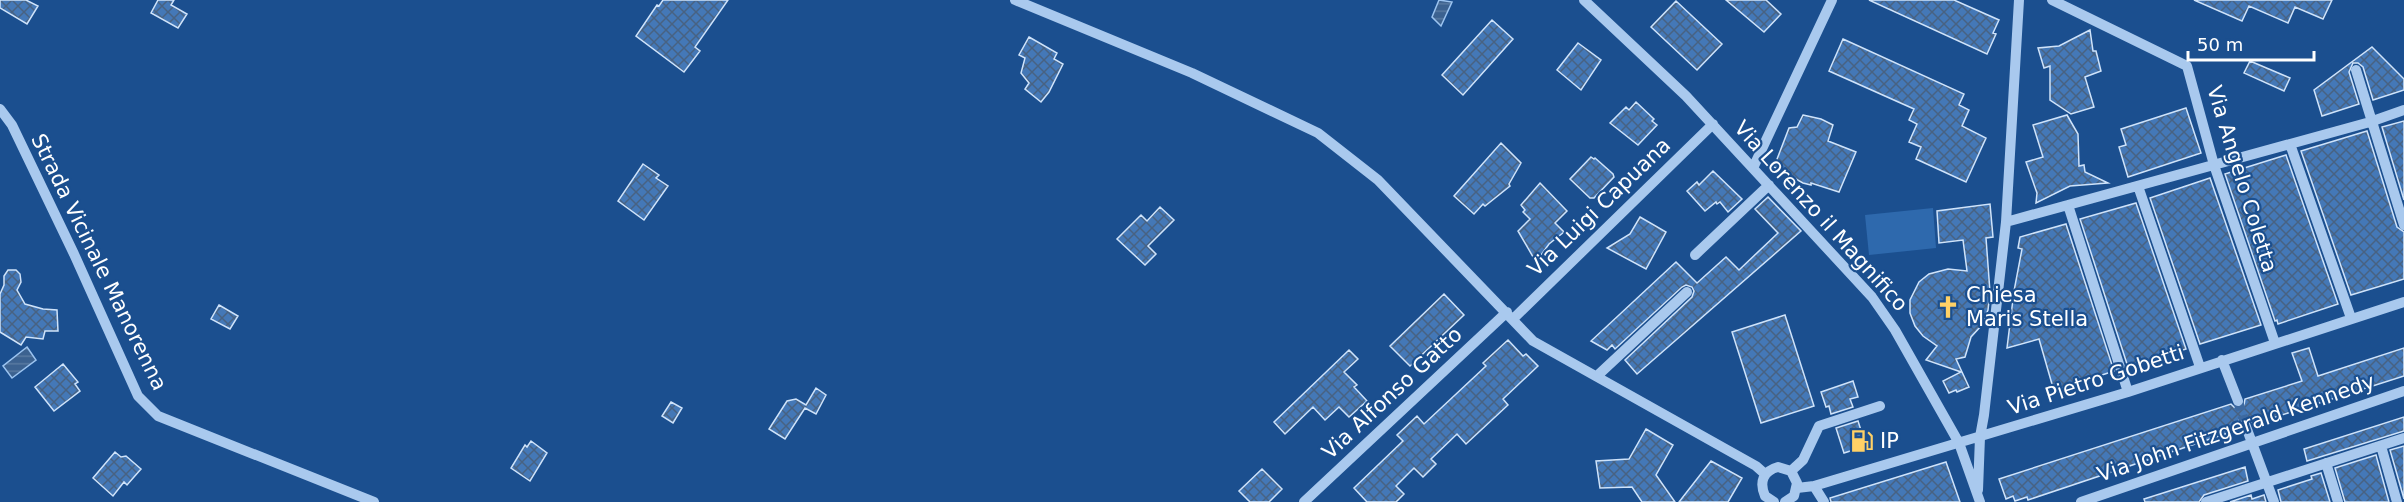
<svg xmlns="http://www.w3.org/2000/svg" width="2404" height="502" font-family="'DejaVu Sans',sans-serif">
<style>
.pitch{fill:#2e69ad}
.water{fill:url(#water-rules);stroke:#9cc4f0;stroke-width:1.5}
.building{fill:url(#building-cross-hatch);stroke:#cfe3fa;stroke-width:1.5}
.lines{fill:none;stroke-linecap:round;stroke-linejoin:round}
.minor-tunnel{stroke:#3d69a0;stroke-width:10;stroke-dasharray:10 5;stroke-linecap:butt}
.minor{stroke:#a9c9ee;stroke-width:10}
.labels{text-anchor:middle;stroke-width:4.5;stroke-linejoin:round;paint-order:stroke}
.street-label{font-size:21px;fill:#fff;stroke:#1b4f8f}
.poi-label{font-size:21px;fill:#fff;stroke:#1b4f8f;text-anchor:start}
</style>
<defs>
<pattern id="water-rules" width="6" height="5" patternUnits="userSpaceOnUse" patternTransform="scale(1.5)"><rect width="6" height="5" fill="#3c6290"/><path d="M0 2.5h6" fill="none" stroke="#597aa1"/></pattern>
<pattern id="building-cross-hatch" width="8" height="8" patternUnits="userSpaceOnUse" patternTransform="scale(1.5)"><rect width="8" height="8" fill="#4478b7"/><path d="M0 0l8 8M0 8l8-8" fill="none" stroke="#486282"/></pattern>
</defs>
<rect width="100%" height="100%" fill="#1b4f8f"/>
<path class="pitch" d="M1933 208 1936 248 1869 255 1865 215Z"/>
<path class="water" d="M1439 0 1452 2 1441 26 1432 17Z
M27 347 36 360 12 378 3 366Z"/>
<path class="building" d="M0 0H26L38 6 27 24 0 8Z
M158 0H174L171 5 187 14 178 28 151 13Z
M663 0H728L695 47 700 51 684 72 636 36 657 5 659 6Z
M1726 0H1766L1781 14 1764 32Z
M1869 0H1954L1999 20 1993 33 1996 34 1987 54Z
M2194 0H2332L2323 19 2295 7 2288 23 2249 6 2242 21Z
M1676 1 1722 44 1697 70 1651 27Z
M1492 20 1513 39 1463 95 1442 75Z
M2090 30 2093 51H2096L2101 71 2085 77 2094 107 2071 114 2050 100V66L2044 68 2038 48 2059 46Z
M1029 37 1057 53 1054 59 1063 64 1049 92 1041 102 1025 89 1029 83 1021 73 1025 58 1019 55Z
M1843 39 1964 94 1959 105 1969 110 1962 126 1986 138 1966 182 1916 159 1921 147 1909 142 1917 124 1909 120 1914 109 1829 71Z
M1578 43 1601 60 1581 90 1557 70Z
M2372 47 2404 79V90L2373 100 2363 67 2358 63H2353L2349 72 2359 104 2322 116 2314 90Z
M2250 61 2290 78 2284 91 2244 73Z
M1636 102 1654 119 1652 121 1657 125 1638 145 1610 123 1626 107 1629 110Z
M2186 108 2201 153 2128 177 2119 147 2126 145 2121 129Z
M1803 115 1821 119 1833 125 1828 141 1856 152 1839 192 1811 183V185L1803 183 1774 167 1789 128 1797 127Z
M2067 115 2078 134 2079 166 2084 165 2085 172 2108 183 2070 186 2036 203 2037 193 2026 162 2043 157 2033 125Z
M2404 121V200L2382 127Z
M2367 131 2397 227 2404 232V279L2351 295 2301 151Z
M1501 143 1521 163 1509 184 1510 186 1485 206 1483 204 1474 214 1454 196Z
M2286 155 2338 304 2278 324 2277 320 2275 321 2225 174Z
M1591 157 1594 159 1595 158 1613 174 1614 177 1594 198H1590L1570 179Z
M643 164 659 175 656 178 668 186 644 220 618 201Z
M1713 171 1742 199 1728 212 1720 202 1717 204 1716 202 1705 211 1687 191 1697 182 1699 185Z
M2210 178 2261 325 2200 344 2150 198Z
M1540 183 1567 211 1555 223 1564 232 1549 244 1536 262 1518 231 1530 219 1523 212 1525 210 1521 205Z
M1768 197 1801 231 1637 374 1625 360 1692 297 1694 291 1692 287 1686 285 1682 287 1615 349 1612 345 1607 350 1591 341 1676 262 1697 283 1726 257 1739 270 1778 233 1755 209Z
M2136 203 2186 349 2128 367 2080 219Z
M1990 204 1993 237 1986 238 1990 292 1988 310 1981 326 1971 337 1965 357 1956 359 1969 387 1957 392 1956 390 1949 393 1943 381 1961 372 1926 360 1937 346 1923 336 1915 326 1910 313V300L1919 282 1929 274 1948 269 1967 271 1963 240 1939 243 1937 211Z
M1160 207 1174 220 1148 246 1156 254 1145 265 1117 239 1141 215 1147 221Z
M1640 217 1666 232 1646 269 1607 248 1630 234Z
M2066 224 2114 371 2054 391 2039 339 2007 348 2014 291 2022 249 2018 248 2020 237Z
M8 270H16L20 274 21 282 17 290 25 304 43 309 57 310 58 331H45L43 339 26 337 21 345 0 332V294L4 285V276Z
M1444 294 1464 315 1410 366 1390 346Z
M219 305 238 316 230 329 211 319Z
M1785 315 1814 406 1761 423 1732 332Z
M1508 340 1523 356 1526 354 1538 366 1503 399 1508 405 1466 444 1457 434 1431 459 1436 464 1423 477 1414 468 1396 486 1404 494 1396 502H1367L1354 488 1403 441 1397 435 1417 416 1424 424 1486 366 1483 363Z
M2309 348 2318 376 2404 348V376L2263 421 2262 419 2252 422 2249 418 2243 417 2239 420 2238 427 2233 428 2234 431 2028 500 2027 497 2015 501 2013 496 2006 499 1999 479 2231 404 2234 407 2240 408 2244 405 2245 399 2302 381 2292 353Z
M1349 350 1358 359 1344 372 1357 385 1354 387 1367 401 1349 417 1339 407 1325 420 1313 407 1285 434 1274 422Z
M63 364 78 382 75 384 80 391 54 411 35 387Z
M1853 381 1858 397 1850 399 1853 407 1831 414 1829 406 1826 407 1821 392Z
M816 388 826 395 816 414 805 408 785 439 769 429 787 401 796 399 806 405Z
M671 402 682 408 673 423 662 416Z
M2404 417V431L2307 461 2304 449Z
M1858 421 1866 446 1844 453 1836 428Z
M1646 429 1673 445 1656 475 1675 502H1642L1632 487 1600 488 1596 461 1629 459Z
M531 441 547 453 530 481 511 468 525 445 527 447Z
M2404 446V499L2390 450Z
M115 452 121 457 126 456 141 469 127 485 124 482 113 496 93 478Z
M2376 455 2389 502H2345L2335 468Z
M1711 461 1742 478 1728 502H1679Z
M1946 462 1960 502H1831L1830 498Z
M2245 467 2248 481 2204 495 2199 502H2145L2144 499Z
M1262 469 1282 489 1269 502H1250L1239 491Z
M2321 473 2330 502H2281L2278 490 2312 479 2311 476Z
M2251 495 2252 499 2264 495 2266 502H2230Z"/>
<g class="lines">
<path class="minor-tunnel" d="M2238 401 2245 424"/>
<path class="minor" d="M1015 0 1192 73 1318 133 1378 180 1533 341 1756 466 1765 474
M1584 0 1686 96 1872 297 1895 330 1959 443 1980 502
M2052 0 2187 66 2214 165 2275 343
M2356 70 2404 225
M0 109 12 125 74 254 138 396 158 416 374 502
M2290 144 2351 318
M1753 168 1832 0
M2138 186 2200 367
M2068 205 2128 392
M2006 222 2370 122 2404 110
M1695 255 1769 185
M1513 319 1713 124
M2222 360 2238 401
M1597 376 1687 292
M2245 424 2274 502
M2381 446 2397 502
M2326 463 2338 502
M1791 471 1803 460 1819 426 1880 406
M1814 486 1824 502
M1797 488 1814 486 2128 392 2404 302
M1978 490 1980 437 1984 415 2006 222 2019 0
M1304 502 1507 312
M1774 502 1765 496C1759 482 1763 471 1778 467L1791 471 1797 483 1794 496 1785 502
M2081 502 2404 391
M2206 502 2404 438"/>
</g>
<defs>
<g id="church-bare" transform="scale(1.8)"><path d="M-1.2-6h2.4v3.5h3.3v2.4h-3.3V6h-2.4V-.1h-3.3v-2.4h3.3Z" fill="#ffd166" stroke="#1b4f8f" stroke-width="2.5" paint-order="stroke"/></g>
<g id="fuel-bare" transform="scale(1.8)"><path d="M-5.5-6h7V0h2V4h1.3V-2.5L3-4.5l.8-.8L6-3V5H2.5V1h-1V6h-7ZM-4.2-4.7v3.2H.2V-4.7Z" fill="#ffd166" stroke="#1b4f8f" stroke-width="2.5" paint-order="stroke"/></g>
</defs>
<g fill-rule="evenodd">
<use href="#church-bare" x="1948" y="307"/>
<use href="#fuel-bare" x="1862" y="441"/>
</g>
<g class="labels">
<g class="street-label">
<text transform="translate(2242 179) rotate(73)" y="7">Via Angelo Coletta</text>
<text transform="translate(1599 207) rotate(-44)" y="7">Via Luigi Capuana</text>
<text transform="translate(1821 216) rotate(48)" y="7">Via Lorenzo il Magnifico</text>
<text transform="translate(99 262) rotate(64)" y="7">Strada Vicinale Manorenna</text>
<text transform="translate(2096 380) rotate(-18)" y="7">Via Pietro Gobetti</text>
<text transform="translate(1392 393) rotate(-43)" y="7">Via Alfonso Gatto</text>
<text transform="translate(2236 428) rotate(-19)" y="7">Via John Fitzgerald Kennedy</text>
</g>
<g class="poi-label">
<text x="1966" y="302">Chiesa<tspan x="1966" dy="24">Maris Stella</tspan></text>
<text x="1880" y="448">IP</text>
</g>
</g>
<path d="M2188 51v9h126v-9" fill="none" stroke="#ffffff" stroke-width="3"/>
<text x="2197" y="51" font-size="18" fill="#ffffff" stroke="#1b4f8f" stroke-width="4.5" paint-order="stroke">50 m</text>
</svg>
